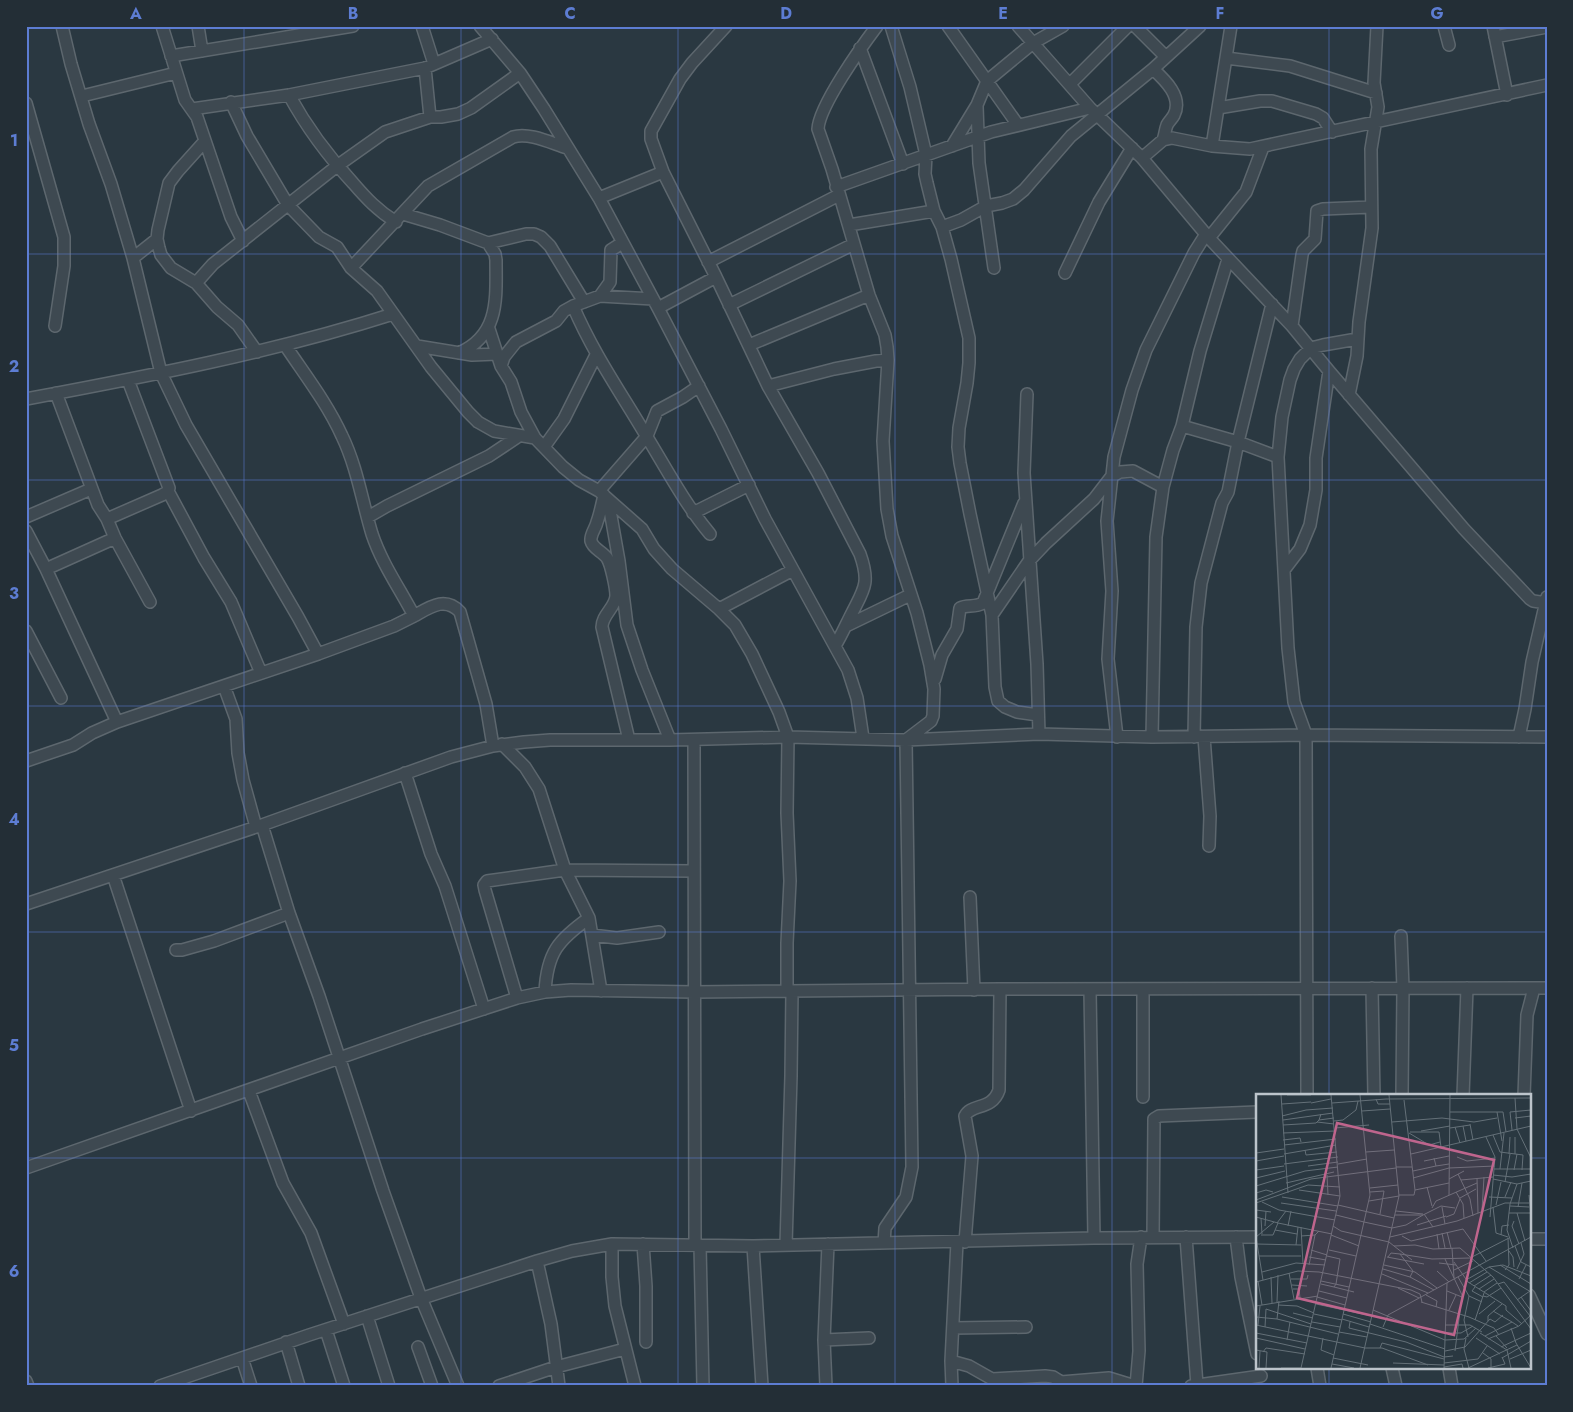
<svg xmlns="http://www.w3.org/2000/svg" width="1573" height="1412" font-family="Jost,sans-serif">
<style>
.lines{fill:none;stroke-linecap:round;stroke-linejoin:round}
.minor-casing{stroke:#5d676e;stroke-width:14}
.minor{stroke:#3e4951;stroke-width:11}
.grid{fill:none;stroke:#5d7dd3;stroke-width:1;stroke-opacity:0.55}
.inset-road{fill:none;stroke:#647078;stroke-width:1}
.view{fill:#bf658d;fill-opacity:0.15;stroke:#bf658d;stroke-width:2.5}
.inset-edge{fill:none;stroke:#bcc4cb;stroke-width:2.5}
.neatline{fill:none;stroke:#5d7dd3;stroke-width:2}
.grid-label{font-size:16px;text-anchor:middle;font-weight:bold;fill:#5d7dd3}
</style>
<rect width="100%" height="100%" fill="#2a3841"/>
<g class="lines">
<g class="minor-casing">
<path id="minor" d="M62 26 71 64 89 124 111 184 133 258 161 373 186 425 298 617 318 654
M162 26 185 100 197 117 231 217 243 241
M198 26 202 51
M422 26 434 64
M480 26 520 73 544 109 599 198 658 308 721 429 765 519 848 670 857 698 863 738
M726 26 692 63 680 79 651 131V139L663 172 716 277 768 386 818 473 860 554C871 585 863 590 850 617 845 627 841 636 835 646
M877 26C862 46 819 106 818 129L832 169 869 295 885 335 887 347 888 360 883 441 887 509 892 536 917 613 930 665 934 689 933 716 931 721 906 740 912 1167 906 1197 885 1228 884 1243
M891 26 910 87 926 155 925 174 927 183 934 211 942 227 951 259 969 338V363L967 383 959 428 958 447 960 463 970 514 992 615
M948 26 1018 125
M1018 26 1090 108 1142 158 1209 238 1292 326 1329 371 1464 529 1530 599 1533 601 1547 603
M1135 26 1166 57
M1444 26 1449 45
M1493 26 1507 95
M1495 37 1547 27
M860 48 903 164
M171 56 353 26
M1226 58 1290 66 1376 93
M425 68 430 117
M1153 69C1165 80 1183 97 1174 115 1172 119 1169 121 1167 125 1165 130 1165 135 1163 140
M1070 84 1128 26
M289 95C307 128 328 156 353 183 366 198 378 211 396 222
M82 96 176 73
M231 102 247 136 288 205 319 237 337 247 351 268 377 291 431 367 468 412 478 422 494 431 535 438
M26 103 64 237V266L55 326
M977 106 979 163 994 268
M1218 108 1260 101H1272L1316 114 1323 118 1332 132
M192 109 289 95 425 68 492 39
M205 141 178 171 169 183 158 230 157 239 159 248 161 255 171 268 196 283 217 307 238 325 257 352
M952 146 977 105 987 81 1033 43 1063 26
M1212 146 1231 26
M1142 158 1163 140 1172 138 1212 146 1250 149 1547 85
M836 187 991 132 1090 108
M599 198 663 172
M403 214 440 225 488 243 526 234H534L541 237 550 246 584 302
M849 225 934 211
M942 227 961 220 986 206 1002 203 1013 199 1024 190 1071 136 1153 69 1200 26
M1209 238 1246 192 1263 147
M133 258 157 239
M708 262 839 195
M351 268 428 186 513 137C529 132 551 143 567 148
M1065 273 1099 202 1132 148
M196 283 213 264 337 166 385 132 430 117H441L458 114 471 108 520 73
M600 296 610 282 611 250 622 243
M729 305 854 244
M573 306C593 353 621 393 647 437 667 470 685 504 710 534
M658 308 716 277
M1292 326 1302 255 1303 251 1315 239 1317 211 1323 209 1371 207
M489 329 501 366 511 382 521 412 535 438 563 467 579 480 599 491 608 499 619 561 627 625 642 670 670 740
M749 345 869 295
M417 346 472 355 497 354
M459 353C500 335 496 298 496 260L495 254 488 243
M501 366 504 357 516 342 556 321 564 311 573 306 600 296 653 299
M768 386 834 369 876 361 888 360
M56 393 98 505 107 519 115 538 150 602
M1027 394 1024 473 1037 664 1039 734
M1349 395 1357 356 1359 322 1372 228 1371 149 1378 107 1374 83 1377 26
M26 399C149 376 274 352 393 314
M1182 426 1238 442 1278 457
M544 447 564 419 596 355
M168 491 204 558 231 602 261 673
M599 491 647 436 657 411 683 397 699 386
M604 495C602 504 600 514 597 522 596 528 590 534 591 541 593 549 602 551 607 558 611 564 616 588 616 596 615 608 602 615 602 627L629 740
M608 499 642 529 654 549 672 569 719 609 735 625 752 654 779 712 788 737 787 813 790 881 787 943V991
M693 513 749 485
M26 517 91 489
M368 517 387 506 489 456 519 436
M107 519 162 495 167 492 169 488 128 380
M26 531 46 569 117 722
M46 569 115 538
M1284 570 1300 549 1310 525 1316 490V458L1329 371
M719 609 793 570
M414 616C430 607 445 596 460 612L486 704 493 746
M846 626 910 595
M26 631 61 698
M935 679 942 655 957 629 960 608C967 604 975 608 983 603L1024 503
M224 686 236 719 238 753 243 780 256 827
M1038 715 1017 712 1005 707 998 701 995 687 992 615 1029 561 1046 543 1094 499 1111 477 1120 472 1133 471 1163 487
M1117 737 1108 659 1112 591 1107 521 1114 457 1132 390 1146 350 1194 253 1206 234
M1152 737 1156 537 1163 487 1173 450 1182 426 1200 351 1228 259
M1194 737 1196 627 1201 583 1222 503 1228 492 1238 442 1272 304
M1204 737 1210 816 1209 846
M1519 737 1525 709 1532 662 1547 597
M694 740 695 1244
M502 744 525 767 539 789 565 870 589 918 601 991
M26 761 73 745 92 733 117 722 318 654 394 626 414 616C400 589 382 564 372 534 362 501 357 467 342 436 327 403 305 375 285 345
M405 773 431 854 445 886 484 1009
M262 825 289 913 319 996 383 1191 421 1298 458 1386
M113 875 191 1111
M970 897 974 990
M26 904 262 825 451 757 493 746 524 742 550 740H670L788 737 906 740 1039 734 1152 737 1306 735 1547 737
M592 935 617 938 659 932
M1401 936 1403 988 1402 1096
M176 950H182L214 941 289 913
M1372 988 1374 1096
M1090 990 1094 1238
M1143 990V1097
M545 992C547 953 558 940 589 918
M517 998 485 890 484 885 487 881 565 870 694 871
M249 1091 283 1183 311 1233 344 1324
M1307 1096 1306 735 1294 702 1288 648 1278 457 1282 417 1290 380 1294 369 1300 359 1311 348 1323 345 1357 339
M1463 1096 1467 988
M1524 1096 1527 1015 1534 988
M26 1168 422 1029 517 998 545 992 571 990 694 992 1000 989 1547 988
M1153 1237 1154 1119 1159 1116 1257 1112
M1186 1237 1197 1385
M1236 1237 1241 1277 1257 1354
M1529 1239H1547
M965 1242 972 1156 965 1116C971 1103 992 1111 999 1090L1000 989
M612 1244V1277L615 1306 635 1386
M643 1244 646 1286V1342
M700 1245 703 1386
M786 1245 791 1076 792 991
M753 1246 762 1386
M537 1261 551 1324 559 1386
M1529 1295 1547 1334
M367 1316 389 1386
M953 1328 1026 1327
M326 1330 344 1386
M824 1340 869 1338
M286 1342 299 1386
M418 1347 432 1386
M242 1358 251 1386
M951 1361 969 1366 992 1379 994 1386
M1317 1368 1320 1386
M1392 1368 1396 1386
M1449 1368 1452 1386
M992 1379 1045 1376 1053 1377 1061 1382 1109 1378 1135 1386
M26 1381 28 1386
M160 1386 309 1335 537 1261 572 1251 612 1244 753 1246 1094 1238 1257 1237
M499 1386 556 1367 625 1349
M826 1386 824 1340 828 1244
M952 1386 951 1361 957 1242
M1136 1386 1139 1351 1137 1264 1141 1237
M1191 1386 1261 1376"/>
</g>
<use href="#minor" class="minor"/>
</g>
<path class="grid" d="M244 26V1386M461 26V1386M678 26V1386M895 26V1386M1112 26V1386M1329 26V1096M26 254H1547M26 480H1547M26 706H1547M26 932H1547M26 1158H1257M1529 1158H1547M1329 1368V1386"/>
<g transform="translate(1256 1094)">
<rect width="275" height="275" fill="#2a3841"/>
<path class="inset-road" d="M25 1 32 99M31 1H55M259 4 261 35 275 64M120 5 122 10H134M148 6 159 96 193 89M55 9 75 5M76 9 130 5 275 4M26 10 55 8M106 17 134 15M194 18H247L250 38M241 18 246 47M65 20 63 26 78 24M26 22 50 16 77 14M259 24 275 22M27 26 77 19M78 27 87 26 100 16 102 7M61 28 78 30M136 28 186 24 218 28 241 24M214 30 217 46M27 31 60 29 63 26M207 32 210 47M199 33 204 49M79 34 113 31M194 34 214 31M256 36 254 18 275 16M165 37 194 32M154 38H183L185 53M27 39 79 37M153 39 173 51 184 48M237 41 244 58 267 61 266 76M230 43 239 63 234 123M27 46 44 44 45 48M28 51 80 45M49 56 50 61 81 58M110 58 138 56M0 59 28 55M28 60 80 51M155 60 275 32M253 60 254 43M259 60V43M201 63 211 67 239 64M178 64 180 72 193 70M0 67 28 62M168 67 193 62M28 70 82 63M82 70 111 65M52 72 82 68M140 73H156M238 75H275M244 75 248 39M0 76 28 72M258 76 261 60M157 77 180 72M202 80 214 105 217 122M71 81 72 101M237 81 256 83 275 80M0 84 29 77M157 84 193 74 239 72M221 84 222 119M193 85 208 77M237 85 261 90 275 87M205 86 237 83M249 88 254 60M30 89 78 78M0 92 49 77 82 73M171 93 176 112M114 94 142 91M43 96 84 102M114 98 128 97 124 120M200 98 207 110 208 124M0 99 10 96 17 98M143 101H158L159 96M193 101 194 1M273 101 275 123M26 103 82 112M233 103 256 104M249 103 255 88M204 104 220 95M0 106 55 85 140 74M113 107 143 102M6 108 23 116 79 126M0 109 52 91 84 93M25 109 80 117M82 111 138 124M240 111 245 88M254 112 273 113M186 113 189 130M237 113 240 139 252 143M262 113 266 89M176 114 180 107 221 89M0 116 15 118M226 116 228 83M140 117 167 120M253 119H275M261 119 269 147M168 120 177 133M80 121 108 128M139 121H167L185 112 199 114M0 123 22 129 17 141H5M190 123 198 120 204 105M5 124 6 140M258 127 256 132 263 150M108 128 136 134 150 131 167 121M21 129 30 117M22 129 76 140M161 131 190 122M9 132 10 117M32 132 35 117M77 132 85 137 133 148 138 152 159 151 177 155 204 154 237 183 275 235M45 133 47 170M19 136 41 140M191 138 195 154M186 139 189 154M181 140 183 155M75 141 103 152M245 141 246 132 253 131M45 142 59 141 63 137M146 142 155 147 207 135 230 167M0 143 7 186M0 143 18 128M134 143 201 127 249 109H273M0 150 45 151M40 151 42 133M138 152 156 166M259 152 265 168 275 173M196 154 198 184M257 154 251 136 254 110 261 90M55 156 71 161M73 156 100 162M253 157 257 163 258 173M144 160 176 165 214 164 253 144M3 162H45M53 163 70 166M131 163 168 170M132 163 135 159 144 160 157 177 154 183M189 165 206 201 199 257M198 168 212 188 250 212V216L266 230M183 169 200 171M53 171 59 141M128 171 159 178 181 194M244 171 275 190M233 173 275 198M127 175 154 183 178 196M261 175 268 160 265 149M198 176 217 167M249 176 253 171 252 144M181 177 193 188M6 178 40 169 69 171M33 179 38 205M126 180 172 199M15 183 16 209M202 183 213 202 226 208M35 185H51L52 181M263 185 270 171M210 186 233 173 247 171 275 182M2 187 6 211M65 187 93 193M0 188 42 177 63 178 155 196 164 200 166 208M213 189 231 178M65 190 78 193 80 190 84 165 71 162M242 190 248 188 274 222M36 191 51 192M218 192 235 181M78 193 98 198M219 193 216 197 227 203M142 194 163 204M37 195H43L44 204M223 195 238 185M63 197 91 204M191 197 206 203M228 198 241 189M170 201 181 207 180 213M227 202 231 203 245 194M61 203 89 211M265 203 275 217M261 206 274 197M21 208 22 181M165 208 213 223 238 234 243 241M60 210 116 222M22 211 41 212 58 219M0 212 62 202M117 216 189 246 208 245 220 234M193 216 200 201M237 217 256 228M37 219 57 224M58 220 86 226M87 220 115 228M223 220 239 207M0 223 21 225 23 207M21 225 82 240M86 225 113 233M219 226 228 199M232 227V222L246 210M56 228 84 233M94 228 93 234 150 248 188 263 197 262M114 230 189 255M0 231 109 254H126L172 271M2 231 4 212M189 231H214L226 238M9 233 10 215 55 230M127 233 132 221 275 143M255 234 260 249 275 274M83 238 111 243M0 239 51 249M189 239H205L217 232M224 239 251 256 255 274M229 242 256 228 262 232M240 242 251 254M212 243 208 226 213 202M0 244 49 255M67 244 65 256 78 261M210 244 208 255 213 274M220 244 244 260M232 245 263 232 275 221M31 246 34 228M245 253 275 239M124 254 126 249 188 265M0 256 11 258 10 274M189 257 209 253 234 225 239 228 247 221M7 258 10 254 49 260M227 259 235 265V274M77 264 112 271M246 264 275 247M254 265 275 256M137 269 188 271M188 269 222 265 231 252M76 270 98 274M188 273 206 270 207 274M3 274 4 257M25 274H45M45 274 84 102 75 1M75 274 114 101 104 1M104 274 143 102 133 1M188 274 191 189M212 274 261 251M232 274 249 270 246 263"/>
<path class="view" d="M81 29 238 66 198 241 41 204Z"/>
<rect width="275" height="275" class="inset-edge"/>
</g>
<rect width="1573" height="1412" fill="none" stroke="#232e36" stroke-width="55"/>
<rect x="28" y="28" width="1518" height="1356" class="neatline"/>
<g class="grid-label">
<text x="136" y="19">A</text>
<text x="353" y="19">B</text>
<text x="570" y="19">C</text>
<text x="786" y="19">D</text>
<text x="1003" y="19">E</text>
<text x="1220" y="19">F</text>
<text x="1437" y="19">G</text>
<text x="14" y="146">1</text>
<text x="14" y="372">2</text>
<text x="14" y="599">3</text>
<text x="14" y="825">4</text>
<text x="14" y="1051">5</text>
<text x="14" y="1277">6</text>
</g>
</svg>
